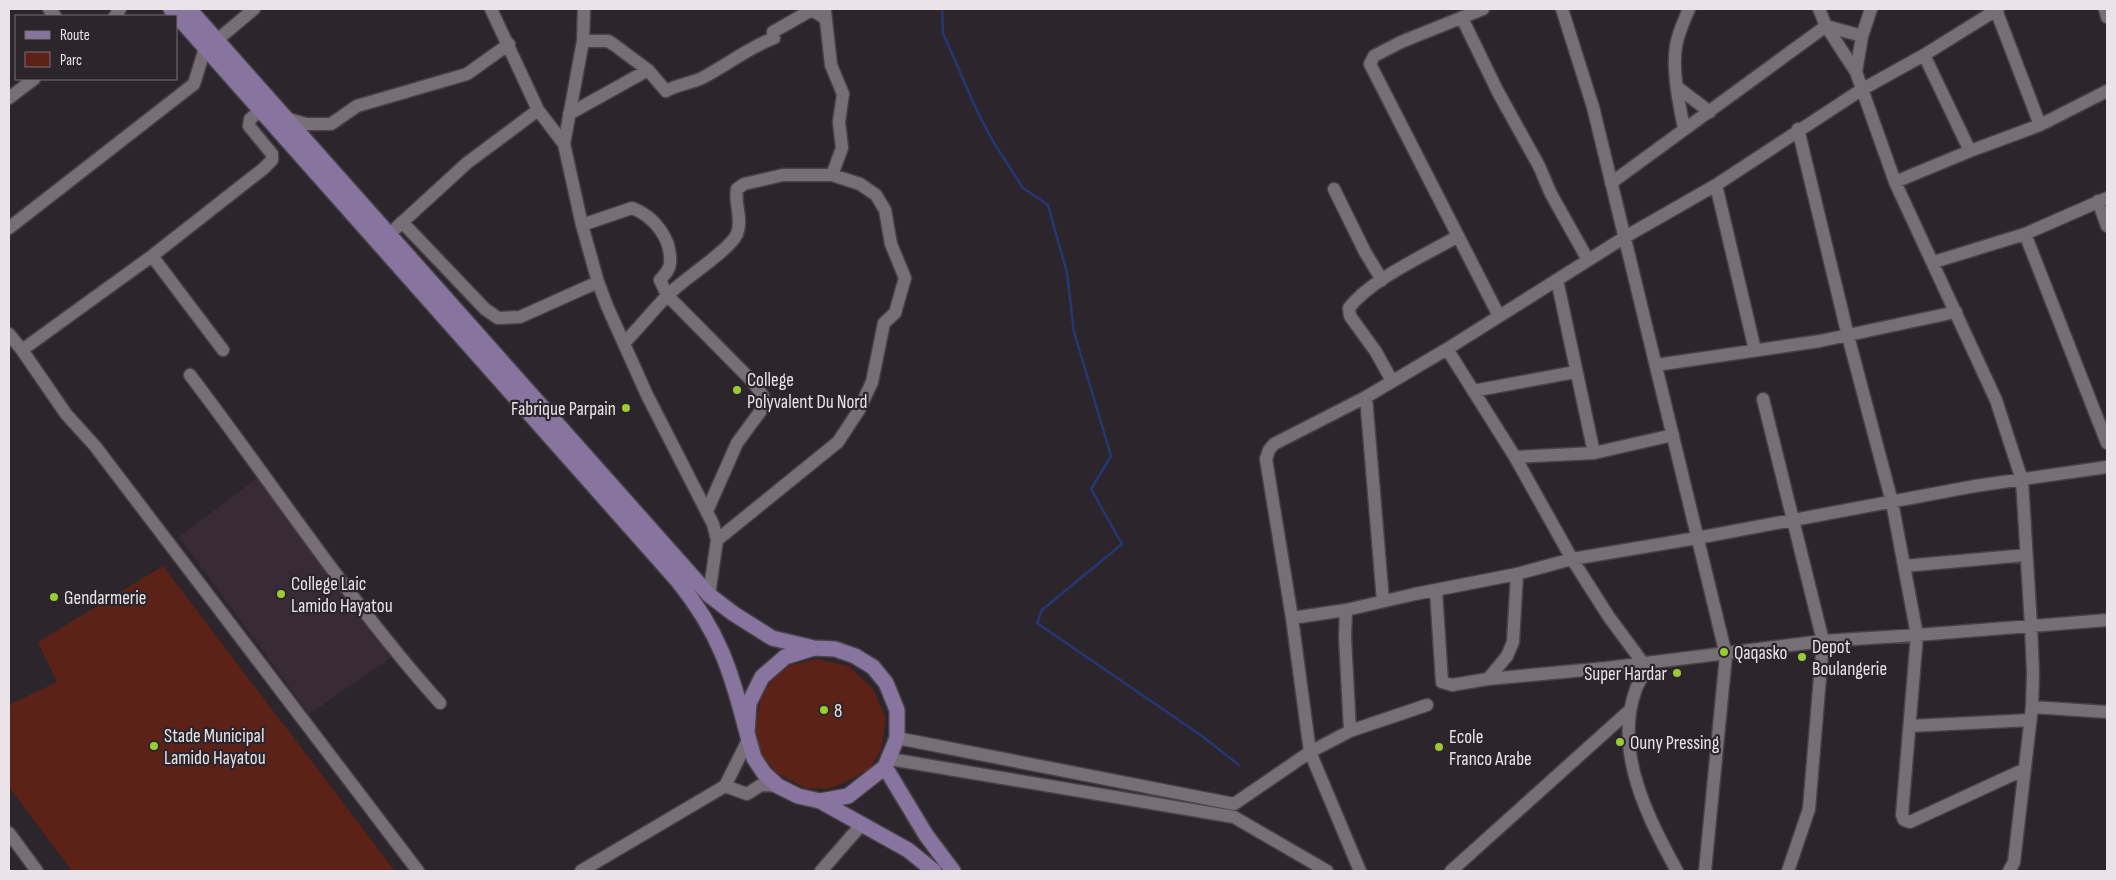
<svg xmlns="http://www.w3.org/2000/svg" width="2116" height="880" font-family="'Sofia Sans Condensed',sans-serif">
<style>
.built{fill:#382b37}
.green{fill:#5c2217}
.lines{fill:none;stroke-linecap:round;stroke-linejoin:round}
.stream{stroke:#253774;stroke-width:2.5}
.minor-casing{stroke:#484147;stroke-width:15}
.major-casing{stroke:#484147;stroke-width:18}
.minor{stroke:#786e76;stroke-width:12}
.major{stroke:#87759f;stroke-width:15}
.poi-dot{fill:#9bcb33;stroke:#2c252b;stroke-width:2}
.labels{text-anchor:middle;stroke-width:4.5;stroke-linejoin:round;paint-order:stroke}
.poi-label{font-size:19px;fill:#eae4e9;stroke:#2c252b;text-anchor:start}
</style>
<rect width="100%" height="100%" fill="#2c252b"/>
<path class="built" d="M264 473 398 653 309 714 179 537Z"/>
<path class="green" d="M163 566 395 871H72L9 787V705L57 682 38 642Z
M817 659 849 666 873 689 886 718 881 750 869 769 840 785 826 789 805 788 777 773 760 754 756 730 760 699 772 680 787 666Z"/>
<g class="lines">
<path class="stream" d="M942 9 943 33 977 111 994 143 1023 188 1048 205 1067 273 1074 332 1111 456 1091 489 1122 544 1042 610 1037 623 1202 736 1239 765"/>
<g class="minor-casing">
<path id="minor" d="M49 9 55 16
M491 9 538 110 564 144 582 225 598 282 607 306 647 395 713 524 717 540 709 595
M1483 9 1401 42 1374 56 1370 64 1499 316
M1562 9 1593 107 1726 655 1705 871
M1819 9 1826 26 1856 72 1895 182 1996 400 2022 480 2031 626 2033 673 2032 707 2107 712
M2105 9 2107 17
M1996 10 2040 125
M825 11 831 65 843 94 839 122 842 148 832 175
M115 16 120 9
M1462 18 1498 92 1539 166 1551 194 1588 260
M217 40 254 9
M583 41H608L613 44 648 70 666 91C677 84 690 84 702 78 727 65 748 48 774 38L773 32 808 12 814 11 826 19
M1924 55 1970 151
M1856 72 1862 36 1871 9
M1677 87 1710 112
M9 98 34 79
M569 114 648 70
M285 118 306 124H331L357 106 467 74 509 44
M1684 128C1679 104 1672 71 1676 46 1678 33 1684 21 1689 9
M1798 129 1848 336 1892 502 1917 635 1902 815 1904 820 1910 822 2025 769
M564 144 583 41 584 9
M1895 182 1970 151 2040 125 2107 91
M1611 183 1826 26 1862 36
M1716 185 1755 350
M1334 189 1365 252 1382 280
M2098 201 2107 226
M402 222 485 309 498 318 520 317 598 282
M582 225 632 208C654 216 672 239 670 263 670 270 664 275 660 280L667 295 753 382 763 396 765 405 737 443 707 511
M9 228 194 84 205 48
M396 228 467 163 538 110
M2025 234 2107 443
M152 256 223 350
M1934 262 2025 234 2107 198
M1557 280 1594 453
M9 334 22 350 66 414 95 446 418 871
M624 343C639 328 653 310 668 295 683 279 729 251 737 234 743 219 734 203 737 189L744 184 783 175H832L860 184 876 195 885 210 891 244 905 278 895 313 884 323 872 382 859 410 838 442 717 540
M1447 349 1515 457 1572 559 1609 617 1643 663
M22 350 152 256 263 169 272 160V154L249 126 250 119 261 110
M1656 365 1820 341 1956 312
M190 375C273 484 348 600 440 703
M1392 381 1376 352 1350 316 1349 308C1371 279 1426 255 1458 236
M1473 391 1575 372
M1366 397 1383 601
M1763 399 1823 641 1809 809 1788 871
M1515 457 1594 453 1673 435
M1904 566 2026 555
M1436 591 1442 682 1452 685 1488 679 1606 668 1823 641 1917 635 2107 620
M1292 618 1346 610
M1651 662C1647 671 1639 680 1636 689 1613 751 1648 818 1677 871
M1488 679 1507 656 1513 642 1517 574
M1910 726 2030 720
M1350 731 1345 637 1346 610 1415 594 1517 574 1572 559 1697 538 1975 486 2107 467
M897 738 1234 804 1310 752 1350 731 1427 705
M890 759 1234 817 1327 871
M725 786 747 794 761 785 778 786
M9 833 37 871
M581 871 725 786 748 740
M821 871 862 824
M1360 871 1310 752 1292 618 1266 459 1269 450 1274 444 1366 397 1447 349 1625 237 1716 185 1861 90 1924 55 1998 9
M1451 871 1630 710
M2009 871 2014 862 2032 707"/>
</g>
<g class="major-casing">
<path id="major" d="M171 9 678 581C719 632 731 670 747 733
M189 9 709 595 734 614 772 638 814 648
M885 767 926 835 953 871
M820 801 848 796 885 767 897 738V710L886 683 873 667 855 656 835 649 814 648 785 657 762 677 749 703 747 733 754 758 764 773 778 786 798 796 820 801 908 850 934 871"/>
</g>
<use href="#minor" class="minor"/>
<use href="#major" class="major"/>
</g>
<g class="poi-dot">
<circle cx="737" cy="390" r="5"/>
<circle cx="626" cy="408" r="5"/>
<circle cx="281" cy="594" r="5"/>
<circle cx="54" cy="597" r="5"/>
<circle cx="1724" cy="652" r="5"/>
<circle cx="1802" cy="657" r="5"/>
<circle cx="1677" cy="673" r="5"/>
<circle cx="824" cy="710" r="5"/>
<circle cx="1620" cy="742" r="5"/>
<circle cx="154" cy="746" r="5"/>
<circle cx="1439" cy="747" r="5"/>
</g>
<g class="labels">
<g class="poi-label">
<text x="747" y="386">College<tspan x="747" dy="22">Polyvalent Du Nord</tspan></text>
<text x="616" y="415" text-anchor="end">Fabrique Parpain</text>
<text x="291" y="590">College Laic<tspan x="291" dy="22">Lamido Hayatou</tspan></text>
<text x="64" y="604">Gendarmerie</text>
<text x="1812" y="653">Depot<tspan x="1812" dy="22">Boulangerie</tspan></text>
<text x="1734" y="659">Qaqasko</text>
<text x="1667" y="680" text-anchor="end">Super Hardar</text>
<text x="834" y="717">8</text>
<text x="164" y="742">Stade Municipal<tspan x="164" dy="22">Lamido Hayatou</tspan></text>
<text x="1449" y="743">Ecole<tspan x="1449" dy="22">Franco Arabe</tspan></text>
<text x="1630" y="749">Ouny Pressing</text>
</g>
</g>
<rect width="2116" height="880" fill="none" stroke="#eae4e9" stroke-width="20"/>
<rect x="15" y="15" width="162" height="65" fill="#2c252b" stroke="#787177"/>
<rect x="25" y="31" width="25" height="8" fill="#87759f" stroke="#787177"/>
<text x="60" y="40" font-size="15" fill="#eae4e9">Route</text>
<rect x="25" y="52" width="25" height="15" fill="#5c2217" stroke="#787177"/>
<text x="60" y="65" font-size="15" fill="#eae4e9">Parc</text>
</svg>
